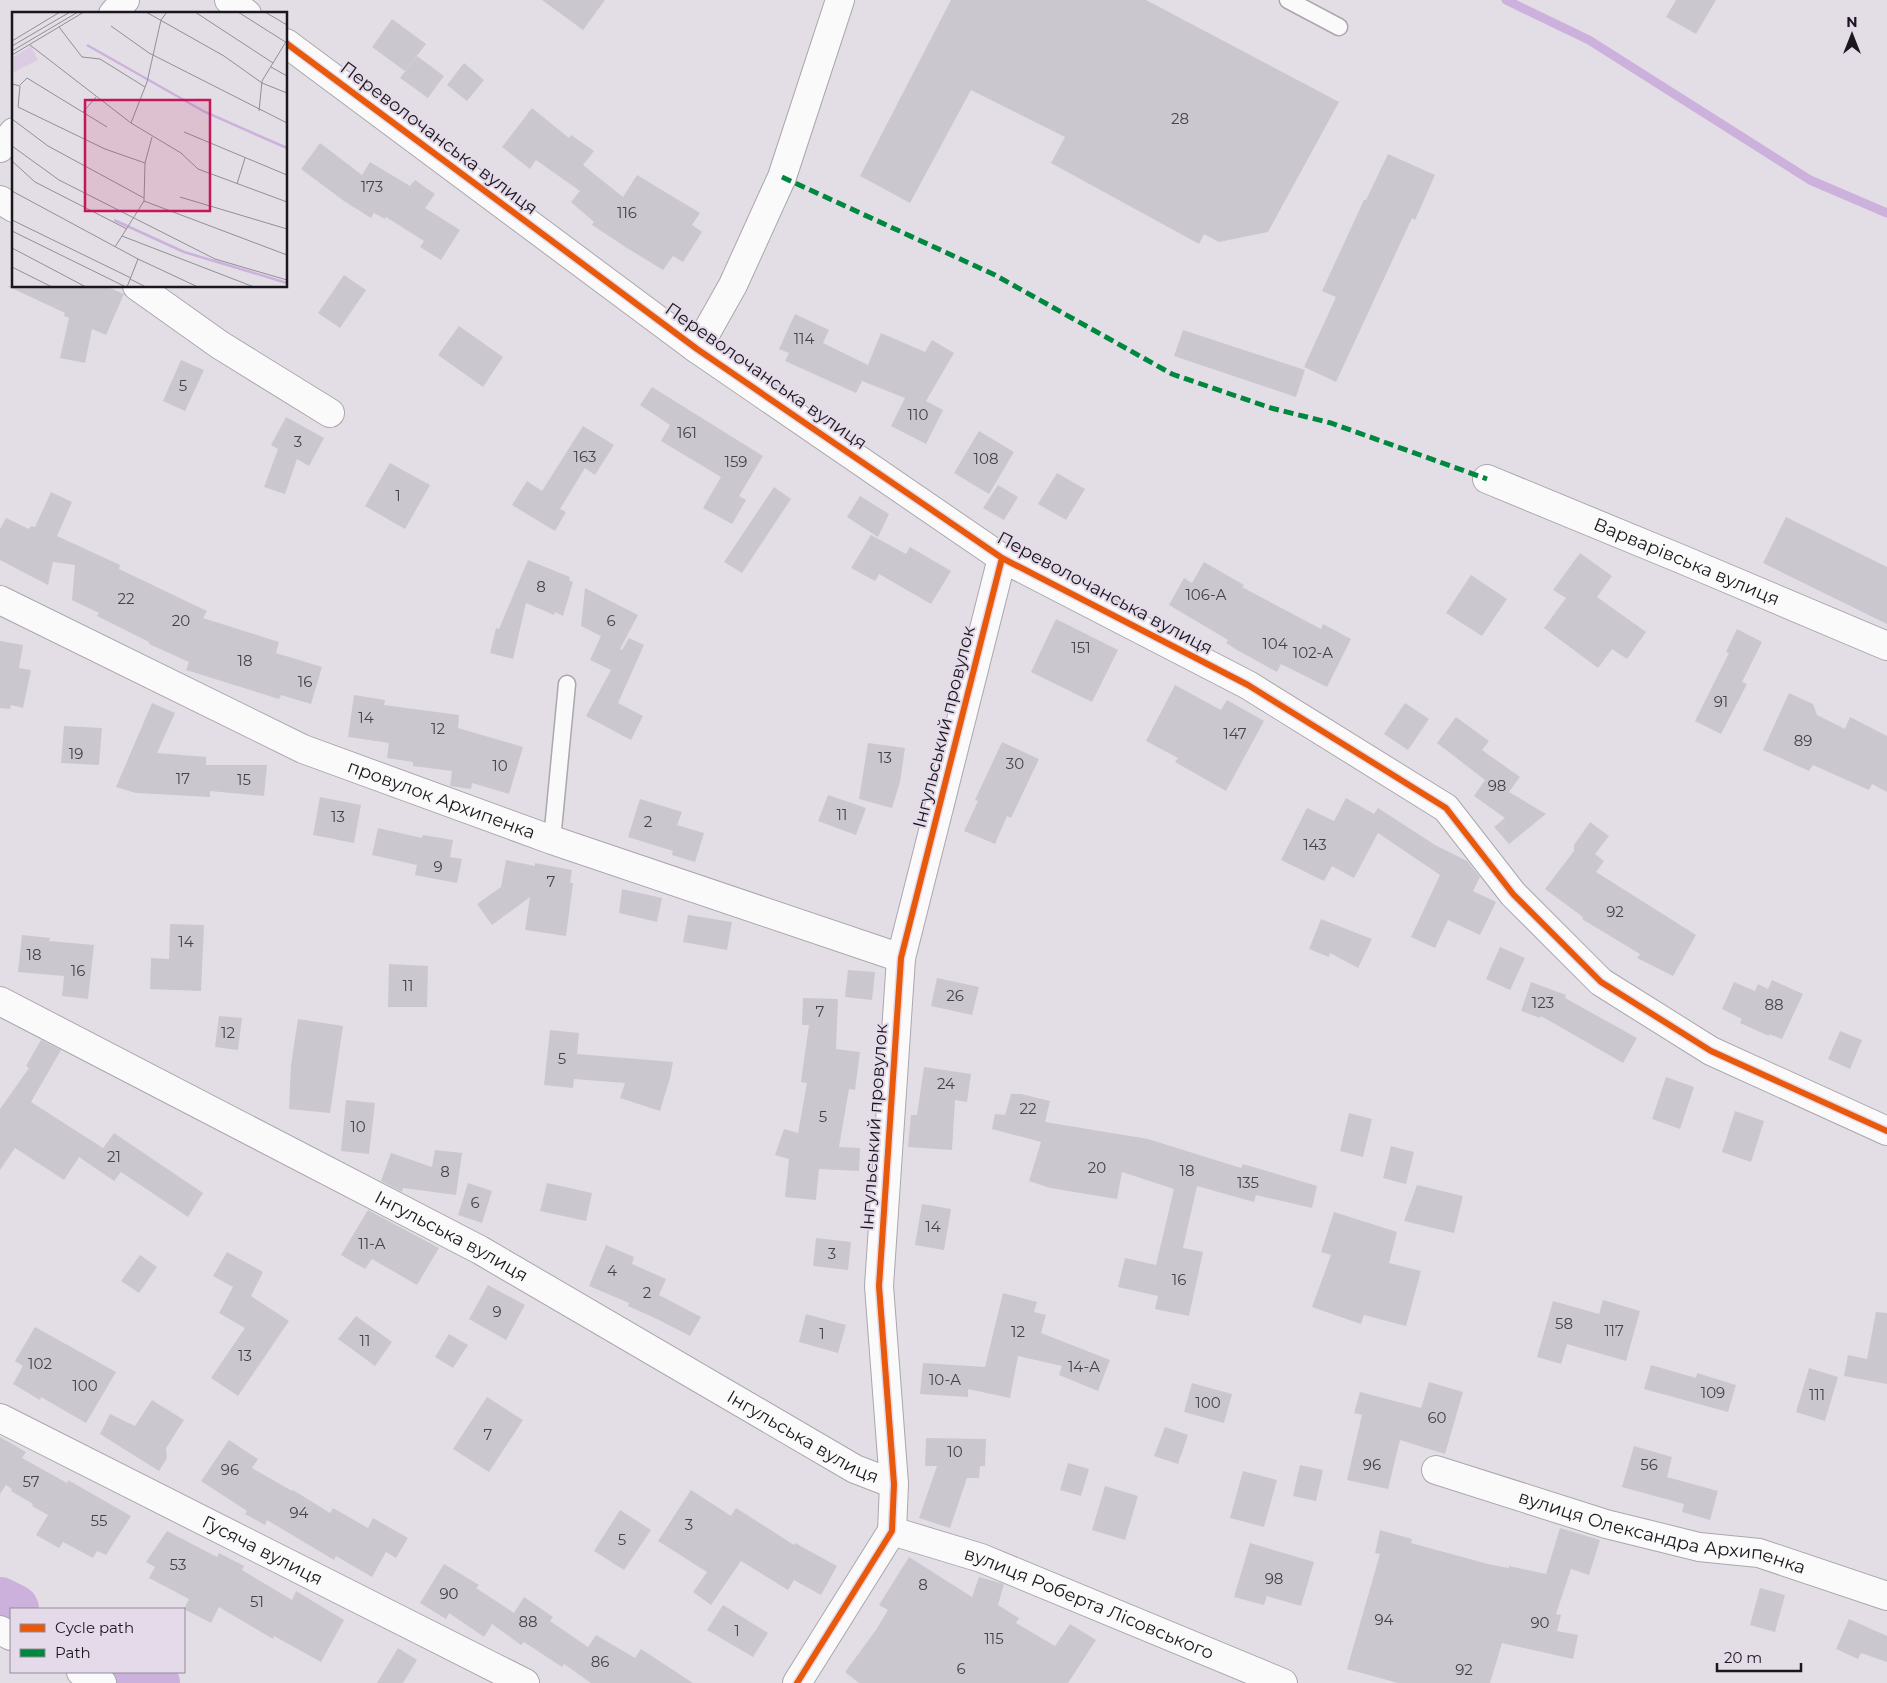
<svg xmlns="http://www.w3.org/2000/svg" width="1887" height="1683" font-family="Montserrat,sans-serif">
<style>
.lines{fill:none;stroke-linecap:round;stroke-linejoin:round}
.stream{stroke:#cbb1dc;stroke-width:9}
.river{stroke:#cbb1dc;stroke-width:50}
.building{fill:#cbc7ce}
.service-casing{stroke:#aaa7ad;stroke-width:19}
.minor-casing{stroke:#aaa7ad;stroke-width:30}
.service{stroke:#fbfafb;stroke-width:16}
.minor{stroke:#fbfafb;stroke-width:28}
.quiet{stroke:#00873e;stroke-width:5;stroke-dasharray:10 5;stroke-linecap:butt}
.cycleway-casing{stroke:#e4daea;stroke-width:9}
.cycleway{stroke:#e8590c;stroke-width:6}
.labels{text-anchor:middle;stroke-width:4;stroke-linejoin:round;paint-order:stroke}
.number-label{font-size:15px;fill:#464348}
.street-label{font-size:18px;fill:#1a171c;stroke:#e4daea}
.inset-river{fill:none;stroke:#cbb1dc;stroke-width:2.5}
.inset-road{fill:none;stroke:#938e95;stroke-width:1}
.view{fill:#c2185b;fill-opacity:0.15;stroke:#c2185b;stroke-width:2.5}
.inset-edge{fill:none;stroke:#1a171c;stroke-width:2.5}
</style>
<rect width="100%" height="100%" fill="#e3dee6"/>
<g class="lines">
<path class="stream" d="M1506 0 1589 40 1810 180 1887 213"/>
<path class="river" d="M0 1602 14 1609
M134 1672 155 1683"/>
</g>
<path class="building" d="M542 0H605L583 30Z
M951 0H1146L1339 102 1268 232 1219 242 1204 234 1199 244 1051 163 1065 137 971 90 910 203 860 176Z
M1676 0H1716L1696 34 1666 17Z
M392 19 426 44 405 71 372 47Z
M417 56 444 76 428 98 400 78Z
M464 63 484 80 467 101 447 85Z
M532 108 569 138 571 135 594 151 583 165 623 197 637 175 700 213 692 225 702 232 683 262 673 256 663 270 627 248 592 225 594 222 571 202 580 191 536 160 530 169 502 147Z
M320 143 362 175 370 162 410 186 415 180 435 194 425 208 460 230 441 260 420 247 424 241 386 217 385 219 374 213 371 218 344 201 301 169Z
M1388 154 1435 175 1415 220 1412 218 1336 382 1304 367 1336 297 1322 291 1364 200H1366Z
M344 275 366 290 340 328 318 313Z
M7 286H105L124 294 106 335 92 329 85 363 60 358 69 318 64 316 65 313Z
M795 314 829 330 823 343 868 365 881 333 925 352 932 340 954 353 926 401 943 410 926 444 891 426 905 398 862 381 856 393 785 361 789 353 779 349Z
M459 326 503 357 483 387 438 355Z
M1183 330 1305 370 1296 397 1174 356Z
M181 360 204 370 185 411 163 401Z
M652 387 763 456 739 496 746 500 732 524 703 508 721 477 661 441 670 425 640 405Z
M286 417 324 438 309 466 297 459 285 494 264 487 278 449 271 445Z
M583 426 614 445 595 475 585 468 560 509 566 512 555 531 512 505 527 481 542 491Z
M979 431 1014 452 989 494 954 473Z
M390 463 430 485 405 529 365 506Z
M1057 473 1085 489 1066 520 1038 504Z
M998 485 1018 497 1004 520 983 508Z
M774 487 791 499 742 573 724 562Z
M51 492 72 502 57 536 120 565 119 569 207 611 203 618 279 642 276 653 322 667 311 704 281 695 279 699 186 670 189 662 149 644V642L97 616 99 613 72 600 75 565 53 562 48 585 0 560V529L6 518 29 529 31 526 35 527Z
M860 496 889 514 878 537 847 517Z
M1786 517 1887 567V624L1763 563Z
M871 535 906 554 910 547 951 571 931 604 879 574 875 581 851 568Z
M1580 553 1612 576 1597 597 1646 632 1627 659 1612 649 1598 668 1544 628 1566 598 1553 590Z
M528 560 570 577 569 580 573 582 563 616 555 612 554 615 526 603 513 659 490 653 496 628 499 629Z
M1204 562 1244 585 1242 587 1321 629 1323 624 1351 639 1327 687 1281 664 1277 672 1237 650 1226 643 1228 640 1169 605 1184 578 1192 583Z
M1471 575 1507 599 1482 636 1446 613Z
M585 588 638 615 620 649 622 650 629 638 644 645 618 703 643 716 631 740 586 716 611 670 590 660 601 636 581 626Z
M1056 619 1118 650 1092 702 1031 672Z
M1737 629 1762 642 1742 682 1747 684 1721 734 1695 721 1729 653 1726 652Z
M0 641 23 645 19 668 31 670 23 708 11 705 10 709 0 708Z
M1175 685 1221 710 1227 700 1264 721 1226 791 1175 762 1178 758 1146 741Z
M1789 693 1813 704 1817 715 1845 729 1850 717 1887 736V792L1872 784 1869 790 1813 765 1809 771 1763 750Z
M354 695 385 700 384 705 459 715 458 728 523 747 509 794 472 783 471 789 450 786 452 771 413 766V762L387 758 389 743 348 737Z
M152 703 175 713 157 753 206 757V765H267L264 796 210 791V797L136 793 116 787Z
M1405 703 1429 719 1408 750 1384 734Z
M1456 717 1489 741 1482 750 1520 777 1509 792 1546 814 1509 844 1494 827 1505 818 1474 796 1485 780 1437 743Z
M64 726 102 728 99 765 61 763Z
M1002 742 1039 759 1011 818 1007 816 995 844 964 831 978 801 975 800Z
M868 743 905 748 900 782 892 808 859 799Z
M828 795 866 808 856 835 818 821Z
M320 797 361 805 354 843 313 835Z
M1346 798 1374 814 1378 808 1435 845 1467 861 1480 877 1473 891 1496 902 1480 935 1448 920 1435 948 1411 937 1440 875 1378 833 1354 878 1332 866 1324 881 1281 860 1307 808 1334 821Z
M640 799 682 812 677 825 704 833 695 862 672 855 673 851 628 837Z
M1590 822 1609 836 1595 854 1604 861 1596 872 1696 935 1673 976 1637 958 1640 954 1582 919 1583 917 1545 889 1574 851V845Z
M378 828 422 838 423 835 453 840 450 857 462 859 457 883 415 875 417 865 372 855Z
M506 860 535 866V863L572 870 570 883H573L566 936 525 930 530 897 492 925 477 904 501 887Z
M622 889 662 898 657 922 619 913Z
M688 915 732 922 727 950 683 942Z
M1321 919 1372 939 1358 968 1330 953 1329 957 1309 949Z
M170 924 204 925 201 991 150 989 151 958 169 959Z
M22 935 50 938 49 941 94 945 88 999 62 996 64 976 18 972Z
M1500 947 1525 958 1510 990 1486 979Z
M389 964 428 966 427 1007H388Z
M848 970 875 972 872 1000 845 997Z
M937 978 979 987 972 1015 931 1006Z
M1772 980 1803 994 1782 1039 1769 1034V1036L1740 1023 1742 1019 1722 1009 1734 982 1755 991 1758 984 1768 989Z
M1531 982 1566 995 1565 998 1637 1038 1623 1063 1541 1016 1540 1018 1521 1011Z
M803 998 838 999 836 1049 860 1052 855 1090 849 1089 839 1147 860 1148 859 1171 819 1169 816 1200 785 1197 789 1159 775 1155 784 1129 798 1133 807 1083 801 1082 809 1025H802Z
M219 1016 242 1018 238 1050 215 1047Z
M298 1019 343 1026 330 1113 289 1109 291 1065Z
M550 1030 579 1033 577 1054 673 1062 670 1078 660 1111 620 1098 625 1083 574 1079 573 1088 544 1085Z
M1840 1031 1862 1040 1850 1069 1828 1059Z
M41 1040 61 1050 31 1102 103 1148 114 1133 203 1193 188 1217 121 1172 114 1181 79 1157 64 1180 15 1148 0 1170V1109L29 1068 26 1066Z
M924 1067 971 1074 967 1102 955 1100 952 1150 908 1147 911 1115H917Z
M1666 1077 1694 1087 1680 1129 1652 1119Z
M1011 1094H1021L1050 1101 1045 1122 1148 1139 1241 1168 1243 1164 1317 1186 1312 1208 1256 1195 1254 1202 1197 1186 1183 1248 1203 1252 1189 1316 1155 1309 1158 1296 1118 1287 1125 1258 1156 1265 1174 1189 1122 1172 1117 1199 1050 1188 1029 1181 1041 1142 992 1129 995 1114 1005 1115Z
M346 1100 375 1103 369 1154 341 1151Z
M1735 1111 1764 1121 1751 1162 1722 1152Z
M1349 1113 1372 1119 1363 1157 1340 1151Z
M1391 1146 1414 1152 1406 1184 1383 1178Z
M435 1150 462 1153 456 1195 403 1188 402 1192 381 1181 391 1153 432 1167Z
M468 1183 492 1191 482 1223 458 1215Z
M547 1183 592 1193 586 1221 540 1211Z
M1417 1185 1463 1196 1454 1233 1404 1221Z
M922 1204 951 1209 944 1250 915 1245Z
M368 1210 439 1248 417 1285 372 1259 365 1269 341 1255Z
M1334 1212 1397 1232 1389 1263 1421 1271 1406 1326 1364 1315 1361 1324 1312 1307 1331 1255 1321 1252Z
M816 1238 851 1242 848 1270 813 1266Z
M606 1245 634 1257 632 1264 666 1279 659 1295 701 1317 690 1336 657 1319 628 1306 629 1303 589 1286Z
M227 1252 263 1272 251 1296 289 1321 238 1396 211 1378 245 1328 219 1313 233 1287 213 1276Z
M140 1255 157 1267 139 1293 121 1281Z
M488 1285 525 1305 506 1340 469 1319Z
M1003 1293 1037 1302 1034 1312 1046 1315 1041 1333 1110 1360 1098 1391 1059 1375 1062 1366 1018 1356 1010 1398 968 1389V1397L920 1394 923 1363 985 1367Z
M1603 1300 1640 1311 1626 1361 1567 1344 1561 1364 1537 1357 1553 1301 1599 1314Z
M1876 1312 1887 1313V1384L1844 1376 1848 1355 1867 1359Z
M806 1314 846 1325 838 1353 799 1342Z
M356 1316 392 1342 375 1366 338 1339Z
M35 1327 116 1372 86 1423 41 1397 40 1400 13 1384 23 1366 15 1361Z
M449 1334 468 1345 453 1368 435 1357Z
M1651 1365 1696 1378 1697 1373 1736 1385 1728 1412 1644 1389Z
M1809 1368 1838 1377 1825 1421 1796 1412Z
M1429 1382 1463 1392 1445 1454 1400 1440 1388 1489 1347 1480 1362 1415 1354 1413 1360 1392 1421 1408Z
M1192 1383 1232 1394 1224 1423 1184 1412Z
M487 1397 523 1420 489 1472 453 1449Z
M152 1400 184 1420 166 1448 167 1458 159 1471 100 1434 110 1414 135 1426Z
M1165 1427 1188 1435 1178 1464 1154 1456Z
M0 1437 26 1452 22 1458 67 1483 68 1480 131 1516 106 1555 97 1551 93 1558 63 1542 59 1548 36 1535 48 1515 32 1506 33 1504 11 1491 12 1489 6 1485 0 1494Z
M926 1438 986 1439 985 1466H980L979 1478H967L950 1528 919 1518 937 1466H925Z
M229 1440 258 1459 252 1468 292 1491 293 1490 330 1513 333 1508 368 1528 373 1518 408 1538 396 1558 386 1552 372 1577 336 1556 334 1560 267 1520 265 1525 245 1514 247 1511 201 1481Z
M1634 1446 1672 1457 1667 1477 1718 1491 1710 1520 1682 1512 1684 1504 1622 1487Z
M1068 1463 1089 1469 1081 1496 1060 1490Z
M1300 1465 1323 1470 1316 1501 1293 1496Z
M1243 1471 1277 1480 1264 1527 1230 1518Z
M1105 1486 1138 1496 1125 1540 1092 1530Z
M691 1490 731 1516 736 1508 794 1545 795 1543 837 1566 821 1595 794 1580 788 1590 741 1561 711 1605 693 1592 707 1572 658 1541Z
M620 1510 651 1530 624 1570 594 1551Z
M1560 1528 1600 1540 1589 1575 1571 1569 1556 1614 1561 1615 1557 1631 1578 1635 1573 1659 1502 1643 1490 1683H1398L1347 1669 1380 1554 1375 1553 1380 1530 1412 1539 1411 1543 1488 1564 1509 1568V1566L1546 1574Z
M167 1531 217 1557 219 1553 244 1566 242 1570 292 1600 296 1591 344 1620 321 1662 274 1636 273 1639 219 1607 211 1623 184 1609 189 1599 149 1578 155 1567 146 1562Z
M1250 1543 1314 1562 1301 1606 1267 1596 1264 1605 1234 1597Z
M909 1557 972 1597 979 1577 1004 1584 998 1605 1019 1618 1016 1623 1055 1646 1070 1624 1096 1640 1068 1683H859L845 1672 876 1630 888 1610 879 1605Z
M444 1564 479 1585 476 1588 514 1613 524 1597 553 1617 550 1621 588 1647 596 1635 635 1658 641 1649 693 1683H591L564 1664 562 1667 524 1642 521 1645 492 1624 484 1637 449 1613 446 1619 420 1603Z
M1760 1588 1785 1595 1775 1632 1750 1625Z
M723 1605 768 1633 753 1657 707 1630Z
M1849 1619 1887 1636V1662L1861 1653 1858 1659 1836 1649Z
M398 1648 417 1660 403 1683H377Z"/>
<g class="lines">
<g class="service-casing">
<path id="service" d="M1288 0 1339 27
M552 840 567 684"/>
</g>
<g class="minor-casing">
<g id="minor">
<path d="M229 0 247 14"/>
<path d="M113 14 125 0"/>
<path d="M286 43 697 349 1002 558 1248 685 1446 808 1513 894 1601 982 1711 1051 1887 1131"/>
<path d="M0 148 14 132"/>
<path d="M0 200 14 208"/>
<path d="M137 286 220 345 330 413"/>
<path d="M697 349 733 285 782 177 840 0"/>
<path id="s1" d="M1487 479 1681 559 1887 646"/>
<path id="s2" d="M0 600 303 749 552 840 901 958"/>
<path id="s3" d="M0 1001 480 1250 855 1469 894 1484"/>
<path id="s4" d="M0 1418 525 1683"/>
<path id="s5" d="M1436 1470 1606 1524 1699 1547 1759 1553 1887 1596"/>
<path id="s6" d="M892 1531 981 1558 1283 1683"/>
<path d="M0 1630 11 1636"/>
<path d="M81 1672 102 1683"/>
<path d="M797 1683 892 1531 894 1484 879 1286 901 958 1002 558"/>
</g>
</g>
<use href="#service" class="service"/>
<use href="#minor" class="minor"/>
<path class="quiet" d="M782 177 995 275 1172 374 1271 408 1331 423 1487 479"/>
<g class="cycleway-casing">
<path id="cycleway" d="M286 43 697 349 1002 558 1248 685 1446 808 1513 894 1601 982 1711 1051 1887 1131
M797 1683 892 1531 894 1484 879 1286 901 958 1002 558"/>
</g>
<use href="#cycleway" class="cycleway"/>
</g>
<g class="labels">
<g class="number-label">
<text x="1180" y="124">28</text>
<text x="372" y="192">173</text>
<text x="627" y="218">116</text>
<text x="804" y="344">114</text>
<text x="183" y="391">5</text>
<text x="918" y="420">110</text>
<text x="687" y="438">161</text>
<text x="298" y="447">3</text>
<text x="585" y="462">163</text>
<text x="986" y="464">108</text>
<text x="736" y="467">159</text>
<text x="398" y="501">1</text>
<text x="541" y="592">8</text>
<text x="1206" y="600">106-А</text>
<text x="126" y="604">22</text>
<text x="181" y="626">20</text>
<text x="611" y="626">6</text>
<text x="1275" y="649">104</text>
<text x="1081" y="653">151</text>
<text x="1313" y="658">102-А</text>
<text x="245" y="666">18</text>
<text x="305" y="687">16</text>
<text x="1721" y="707">91</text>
<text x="366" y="723">14</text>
<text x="438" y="734">12</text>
<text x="1235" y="739">147</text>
<text x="1803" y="746">89</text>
<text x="76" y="759">19</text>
<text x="885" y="763">13</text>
<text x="1015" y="769">30</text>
<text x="500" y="771">10</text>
<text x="183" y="784">17</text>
<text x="244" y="785">15</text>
<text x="1497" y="791">98</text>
<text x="842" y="820">11</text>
<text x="338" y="822">13</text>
<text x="648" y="827">2</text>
<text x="1315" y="850">143</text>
<text x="438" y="872">9</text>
<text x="551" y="887">7</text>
<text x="1615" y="917">92</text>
<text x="186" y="947">14</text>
<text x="34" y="960">18</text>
<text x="78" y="976">16</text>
<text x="408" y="991">11</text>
<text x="955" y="1001">26</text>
<text x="1543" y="1008">123</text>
<text x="1774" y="1010">88</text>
<text x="820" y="1017">7</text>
<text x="228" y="1038">12</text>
<text x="562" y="1064">5</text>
<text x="946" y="1089">24</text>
<text x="1028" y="1114">22</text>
<text x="823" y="1122">5</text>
<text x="358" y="1132">10</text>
<text x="114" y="1162">21</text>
<text x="1097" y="1173">20</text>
<text x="1187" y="1176">18</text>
<text x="445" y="1177">8</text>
<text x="1248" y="1188">135</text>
<text x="475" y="1208">6</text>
<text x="933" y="1232">14</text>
<text x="372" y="1249">11-А</text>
<text x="832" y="1259">3</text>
<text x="612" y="1276">4</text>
<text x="1179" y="1285">16</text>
<text x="647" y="1298">2</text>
<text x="497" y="1317">9</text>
<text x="1564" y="1329">58</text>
<text x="1614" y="1336">117</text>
<text x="1018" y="1337">12</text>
<text x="822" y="1339">1</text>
<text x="365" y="1346">11</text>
<text x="245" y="1361">13</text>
<text x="40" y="1369">102</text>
<text x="1084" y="1372">14-А</text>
<text x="945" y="1385">10-А</text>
<text x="85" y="1391">100</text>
<text x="1713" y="1398">109</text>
<text x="1817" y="1400">111</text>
<text x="1208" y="1408">100</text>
<text x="1437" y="1423">60</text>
<text x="488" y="1440">7</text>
<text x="955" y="1457">10</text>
<text x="1372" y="1470">96</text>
<text x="1649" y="1470">56</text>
<text x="230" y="1475">96</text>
<text x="31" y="1487">57</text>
<text x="299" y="1518">94</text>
<text x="99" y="1526">55</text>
<text x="689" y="1530">3</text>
<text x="622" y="1545">5</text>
<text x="178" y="1570">53</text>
<text x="1274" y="1584">98</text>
<text x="923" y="1590">8</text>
<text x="449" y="1599">90</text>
<text x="257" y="1607">51</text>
<text x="1384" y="1625">94</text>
<text x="528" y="1627">88</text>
<text x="1540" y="1628">90</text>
<text x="737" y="1636">1</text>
<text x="994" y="1644">115</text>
<text x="600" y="1667">86</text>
<text x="961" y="1674">6</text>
<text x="1464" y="1675">92</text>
</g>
<g class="street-label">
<text transform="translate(439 138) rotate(37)" y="6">Переволочанська вулиця</text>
<text transform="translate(766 376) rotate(35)" y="6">Переволочанська вулиця</text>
<text dy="6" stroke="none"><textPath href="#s1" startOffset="216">Варварівська вулиця</textPath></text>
<text transform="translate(1105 593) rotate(28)" y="6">Переволочанська вулиця</text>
<text transform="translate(944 727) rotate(-76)" y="6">Інгульський провулок</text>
<text dy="6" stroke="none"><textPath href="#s2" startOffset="485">провулок Архипенка</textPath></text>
<text transform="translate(874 1127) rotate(-86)" y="6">Інгульський провулок</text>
<text dy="6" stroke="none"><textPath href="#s3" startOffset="509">Інгульська вулиця</textPath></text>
<text dy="6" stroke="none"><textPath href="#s3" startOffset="914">Інгульська вулиця</textPath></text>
<text dy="6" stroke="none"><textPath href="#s5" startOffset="235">вулиця Олександра Архипенка</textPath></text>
<text dy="6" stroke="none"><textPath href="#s4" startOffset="294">Гусяча вулиця</textPath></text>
<text dy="6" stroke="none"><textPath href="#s6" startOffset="210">вулиця Роберта Лісовського</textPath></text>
</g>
</g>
<g transform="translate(12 12)">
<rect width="275" height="275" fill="#e3dee6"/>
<path d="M19 34 26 48 0 61V46Z" fill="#dbcce4"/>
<path class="inset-river" d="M75 33 193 100 275 136M102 208 172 240 275 271"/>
<path class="inset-road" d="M134 0 212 44 250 71 275 81M183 0 261 51M226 0 275 31M253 0 275 13M99 14 137 41 275 111M47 15 70 45 88 47 133 75M0 29 48 0M18 33 119 111 169 141 186 157 275 190M0 34 58 0M0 39 66 0M0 43 72 0M259 55 275 64M0 72 8 74 6 95 93 137 133 151M8 73 15 66 95 115M247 99 250 69 275 28M71 100 84 85M0 107 36 134 132 186M119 111 135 70 149 8 155 0M172 120 275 163M0 134 47 168 203 247 275 268M0 149 23 170 115 217M225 172 233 146M0 179 126 247 186 275M168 185 275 217M132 189 275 243M0 208 119 266M0 219 114 275M110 224 242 275M103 235 132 189 133 151 140 125M0 236 74 275M0 255 40 275M118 267 134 275M115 275 126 247"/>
<path class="view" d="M73 88H198V199H73Z"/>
<rect width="275" height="275" class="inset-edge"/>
</g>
<rect x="10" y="1608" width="175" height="65" fill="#e4daea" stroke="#938c98"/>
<rect x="20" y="1624" width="25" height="8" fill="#e8590c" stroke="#938c98"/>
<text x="55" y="1633" font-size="15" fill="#1a171c">Cycle path</text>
<rect x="20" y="1649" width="25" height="8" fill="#00873e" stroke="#938c98"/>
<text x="55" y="1658" font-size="15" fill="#1a171c">Path</text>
<g transform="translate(1852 35)" stroke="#e4daea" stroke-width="4" paint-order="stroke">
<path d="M0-4L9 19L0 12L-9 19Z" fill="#1a171c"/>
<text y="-8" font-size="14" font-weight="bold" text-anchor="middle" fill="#1a171c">N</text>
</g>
<path d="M1717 1663v8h84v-8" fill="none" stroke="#1a171c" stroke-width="2.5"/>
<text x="1724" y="1663" font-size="15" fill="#1a171c" stroke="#e4daea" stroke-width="4" paint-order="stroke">20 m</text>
</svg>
